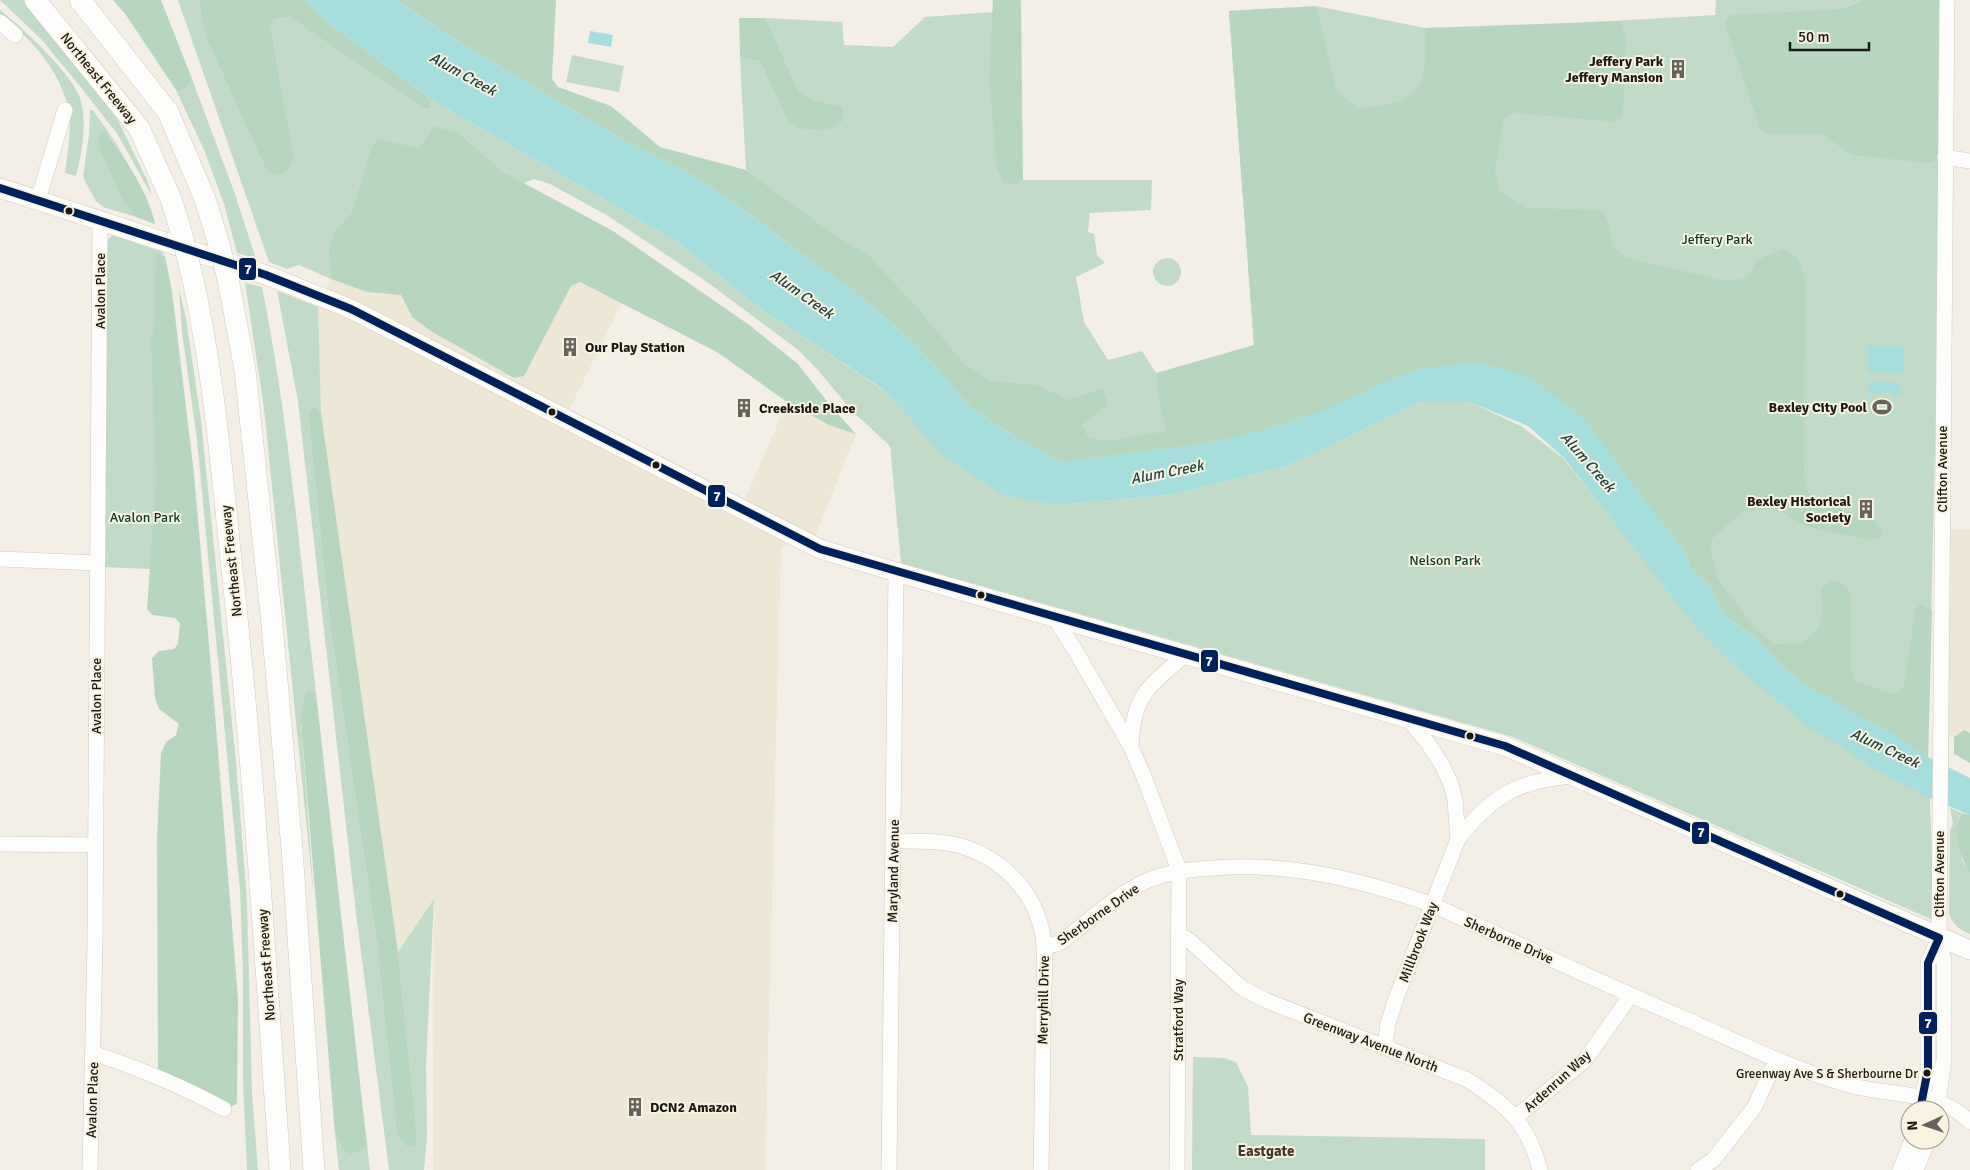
<svg xmlns="http://www.w3.org/2000/svg" width="1970" height="1170" font-family="Signika,sans-serif">
<style>
.built{fill:#ede7d5}
.green{fill:#c2dbc8}
.forest{fill:#b6d6c0}
.water{fill:#a6dede}
.lines{fill:none;stroke-linecap:round;stroke-linejoin:round}
.minor-casing{stroke:#cfccc5;stroke-width:16}
.major-casing{stroke:#cfccc5;stroke-width:20}
.highway-casing{stroke:#cfccc5;stroke-width:22}
.minor{stroke:#fdfdfb;stroke-width:15}
.major{stroke:#fdfdfb;stroke-width:19}
.highway{stroke:#fdfdfb;stroke-width:21}
.highway-bridge-casing{stroke:#cfccc5;stroke-width:22;stroke-linecap:butt}
.highway-bridge{stroke:#fdfdfb;stroke-width:21}
.bus-1-casing{stroke:#f8f2e1;stroke-width:11}
.bus-1{stroke:#00205b;stroke-width:8}
.bus-dot{fill:#1a1812;stroke:#f8f2e1;stroke-width:2}
.labels{text-anchor:middle;stroke-width:4;stroke-linejoin:round;paint-order:stroke}
.bus-label{font-size:13px;fill:#1a1812;stroke:#f8f2e1;text-anchor:end}
.poi-label{font-size:14px;font-weight:bold;fill:#1a1812;stroke:#f8f2e1;text-anchor:end}
.street-label{font-size:14px;fill:#1a1812;stroke:#f8f2e1}
.park-label{font-size:14px;fill:#083b25;stroke:#f8f2e1}
.water-label{font-size:15px;font-style:italic;fill:#1b4244;stroke:#f8f2e1}
.neighbourhood-label{font-size:15px;font-weight:bold;fill:#3f3a2d;stroke:#f8f2e1}
.line-badge{stroke:#f8f2e1;stroke-width:2}
.badge-label{font-size:14px;text-anchor:middle;font-weight:bold;fill:#fff}
</style>
<rect width="100%" height="100%" fill="#f3efe6"/>
<path class="built" d="M331 279 367 292 401 295 412 317 429 330 514 378 524 376 571 286 580 282 622 303 568 412 743 504 787 402 829 425 856 434 816 535 781 547 765 1170H433L434 900 398 952 321 413 318 307Z
M1970 529V733L1964 730 1954 737H1946L1947 530Z"/>
<path class="green" d="M0 0H23L31 7 111 106 147 180 152 196 118 135 79 85 41 39Z
M178 0H199L201 17 294 157 270 24 275 19 289 17 423 108H431L432 100 676 241 761 309 1057 505 1170 495 1287 466 1421 402H1470L1521 426 1563 458 1656 574 1813 692 1530 378 1198 445 1064 462 1023 442 857 248 830 231 746 170 740 57 760 62 787 120 838 105 812 99 799 92 766 18 842 22 844 45 893 47 925 17 993 12 989 74 1014 185 1023 180H1152L1151 210 1090 213 1088 232 1094 234 1097 255 1105 263 1076 277 1084 322 1108 360 1142 351 1156 373 1157 378 1254 345 1229 11 1316 6 1425 28 1523 26 1715 15 1716 0H1863L1843 8 1940 4 1937 361 1928 757 1935 921 1513 737 901 563 890 446 853 412 816 368 797 349 707 282 608 216 550 184 534 179 523 183 505 173 460 134 420 148 379 140 372 145 351 213 334 231 328 248 331 279 299 265 287 269 269 262Z
M0 10C21 26 75 76 81 101 87 125 82 152 76 176L65 173C67 157 70 140 70 124 68 79 34 40 0 15Z
M572 55 624 66 619 92 566 82Z
M192 79 235 194 256 259 237 253 224 204 205 152 176 90H185Z
M90 110H93L116 143 144 192 108 133 125 204 136 217 103 207 96 201 86 183 83 176 89 135Z
M112 235 163 252 191 551 173 570 103 567 105 244Z
M1153 272a14 14 0 1 1 28 0a14 14 0 1 1-28 0Z
M245 283 262 287C289 421 300 558 316 693L309 690 301 722 314 899 264 408Z
M179 289 186 318 201 420 236 762 247 901 252 1093 258 1170H247L243 1083V977L240 891 197 440 182 332Z
M277 291 318 307 321 413 315 407 308 413 329 617 377 945 397 1134 417 1135 398 952 434 899 426 1066 427 1136 424 1170H389L356 913 298 401Z
M1950 808 1962 813 1958 819 1962 860 1970 874V934C1960 930 1952 924 1949 913L1950 831 1953 824Z
M1193 1057 1224 1058 1236 1062 1248 1087 1251 1135 1485 1139V1170H1192Z
M335 1134 342 1148 360 1151 367 1145 370 1170H339Z"/>
<path class="forest" d="M113 0H161L192 79 185 90H176L126 15Z
M199 0H306L327 22 432 100 431 108H423L289 17 275 19 270 24 294 157 287 171 278 175 267 171 208 41 201 17Z
M397 0H556L552 79 558 87 611 106 660 147 746 170 830 231 868 255 915 305 965 365 991 381 1037 385 1069 400 1102 388 1108 404 1082 425 1088 437 1107 441 1167 431 1161 412 1156 373 1254 345 1229 11 1316 6 1337 91 1357 108C1380 107 1413 105 1422 78 1426 69 1425 40 1425 28L1621 21 1626 37 1623 116 1617 122 1514 113 1503 120 1495 174 1500 192 1527 208 1602 210 1608 221 1613 246 1626 258 1726 281 1747 278 1757 260 1783 249 1798 258 1805 279 1804 476 1808 492 1817 500 1875 521 1883 533 1879 538 1870 540 1815 529 1794 520 1781 510 1767 509 1742 512 1712 539 1711 551 1718 579 1756 629 1775 644 1801 643 1818 629 1823 610 1821 589 1829 582 1840 581 1850 591 1851 668 1855 681 1893 694 1904 688 1915 611 1920 604 1932 610 1928 757 1884 728 1861 718 1825 695 1813 692 1783 667 1754 636 1724 616 1710 586 1691 568 1685 551 1644 500 1584 419 1478 362 1420 369 1380 384 1327 409 1257 432 1198 445 1064 462 1023 442 971 408 916 345 854 291 812 262 737 204 690 174 627 142 525 82 451 37Z
M993 0H1021L1023 180 1014 185 1004 183 997 169 989 74Z
M1863 0H1940L1939 159 1928 163 1852 155 1822 134H1768L1760 129 1725 24 1729 15 1841 9Z
M739 18H766L799 92 812 99 838 105 843 108 842 122 828 130 802 129 787 120 760 62 740 57Z
M434 126 460 134 505 173 613 231 748 324 798 364 829 404 856 434 829 425 787 402 717 352 580 282 571 286 524 376 514 378 429 330 412 317 401 295 367 292 331 279 328 248 334 231 351 213 372 145 379 139 420 148Z
M103 133H107C126 162 148 190 155 224L136 217 125 204 99 148 98 139Z
M156 254 165 256 172 291 194 474 215 714 238 999 237 1104 227 1108 161 1078 158 1068 157 840 161 753 166 742 176 735 179 724 159 709 155 698 152 658 159 651 174 649 178 644 180 623 175 618 153 615 147 609 156 482 151 341 154 326Z
M315 406 321 413 398 952 417 1135 415 1146H406L397 1134 377 945 329 617 308 413Z
M309 690 316 693 367 1145 360 1151 350 1154 342 1148 335 1134 301 722 305 694Z
M1964 730 1970 733V763L1954 754V737Z
M1962 813 1970 815V874C1961 858 1950 830 1962 813Z"/>
<path class="water" d="M306 0H397L451 37 525 82 627 142 690 174 737 204 812 262 854 291 916 345 971 408 1023 442 1064 462 1198 445 1257 432 1327 409 1380 384 1420 369 1478 362 1531 378 1584 419 1644 500 1685 551 1691 568 1710 586 1724 616 1754 636 1783 667 1813 692 1825 695 1861 718 1884 728 1928 757 1970 778V815L1929 798 1872 768 1841 746 1814 731 1729 661 1696 628 1564 458 1528 426 1470 402H1421L1287 466 1170 495 1057 505 1003 495 944 456 884 390 761 309 676 241 432 100 327 22Z
M590 31 613 35 611 47 588 43Z
M1867 346H1903V373L1867 372Z
M1869 382 1901 383 1900 396 1888 392 1868 395Z
M1874 401H1893V415L1881 417 1874 414Z"/>
<g class="lines">
<g class="minor-casing">
<path id="minor" d="M0 22 15 35
M1945 157 1970 161
M38 200 65 110
M0 559 97 563
M1054 617 1075 650 1131 747 1144 777 1179 870 1177 1170
M1131 747C1133 695 1148 687 1185 655
M1458 839C1492 796 1515 782 1570 776
M893 841C916 841 939 840 961 846 1007 860 1040 898 1044 945 1046 969 1043 994 1043 1017 1043 1068 1042 1119 1041 1170
M0 844 95 845
M1179 934 1190 941 1242 988 1265 1000 1468 1080C1507 1106 1528 1122 1540 1170
M1044 945H1053L1061 942C1089 921 1119 892 1151 879 1172 871 1192 869 1214 868 1290 862 1362 880 1433 905 1518 944 1602 983 1688 1020 1742 1044 1796 1071 1853 1086 1892 1096 1940 1091 1970 1122
M1385 1046 1388 1024 1395 1001 1458 839 1455 800 1451 784 1442 765 1428 743 1407 718
M93 1053C138 1068 182 1086 224 1109
M1920 1110 1928 1069V963L1939 938
M1937 1110 1944 1059V961L1939 938 1947 0
M1516 1117 1585 1060 1631 995
M90 1170 95 941 100 221
M889 1170 896 572
M1698 1170 1713 1160 1754 1108 1776 1060
M1900 1170 1912 1140
M1916 1170 1928 1140"/>
</g>
<g class="major-casing">
<path id="major" d="M0 188 266 275 351 309 820 549 896 572 1505 746 1970 950"/>
</g>
<g class="highway-casing">
<path id="highway" d="M35 0 139 128 171 199 182 235
M80 0 168 112 205 199 220 248
M228 279 245 370 271 614 292 849 314 1170
M193 280C214 376 222 473 232 570 254 769 266 970 280 1170"/>
</g>
<use href="#minor" class="minor"/>
<use href="#major" class="major"/>
<use href="#highway" class="highway"/>
<g class="highway-bridge-casing">
<path id="highway-bridge" d="M182 235 193 280
M220 248 228 279"/>
</g>
<use href="#highway-bridge" class="highway-bridge"/>
<g class="bus-1-casing">
<path id="bus-1" d="M0 188 266 275 351 309 820 549 1505 746 1939 938
M1920 1110 1928 1069V963L1939 938"/>
</g>
<use href="#bus-1" class="bus-1"/>
</g>
<defs>
<g id="building-bare" transform="scale(1.5)"><path d="M-4-6H4V6H1V3H-1V6H-4ZM-2.5-4.3h1.7v1.8h-1.7ZM.8-4.3h1.7v1.8H.8ZM-2.5-1h1.7V.8h-1.7ZM.8-1h1.7V.8H.8Z" fill="#66635c" stroke="#f8f2e1" stroke-width="2.5" paint-order="stroke"/></g>
<g id="stadium-bare" transform="scale(1.5)"><path d="M0-5a6.5 5 0 1 0 0 10a6.5 5 0 1 0 0-10ZM-3.5-1.8h7v3.6h-7Z" fill="#66635c" stroke="#f8f2e1" stroke-width="2.5" paint-order="stroke"/></g>
</defs>
<g fill-rule="evenodd">
<use href="#building-bare" x="1678" y="69"/>
<use href="#building-bare" x="570" y="347"/>
<use href="#stadium-bare" x="1882" y="407"/>
<use href="#building-bare" x="744" y="408"/>
<use href="#building-bare" x="1866" y="509"/>
<use href="#building-bare" x="635" y="1107"/>
</g>
<g class="bus-dot">
<circle cx="69" cy="211" r="4.5"/>
<circle cx="552" cy="412" r="4.5"/>
<circle cx="656" cy="465" r="4.5"/>
<circle cx="981" cy="595" r="4.5"/>
<circle cx="1470" cy="736" r="4.5"/>
<circle cx="1840" cy="894" r="4.5"/>
<circle cx="1927" cy="1073" r="4.5"/>
</g>
<g class="labels">
<g class="bus-label">
<text x="1918" y="1078">Greenway Ave S &amp; Sherbourne Dr</text>
</g>
<g class="poi-label">
<text x="1663" y="66">Jeffery Park<tspan x="1663" dy="16">Jeffery Mansion</tspan></text>
<text x="585" y="352" text-anchor="start">Our Play Station</text>
<text x="1867" y="412">Bexley City Pool</text>
<text x="759" y="413" text-anchor="start">Creekside Place</text>
<text x="1851" y="506">Bexley Historical<tspan x="1851" dy="16">Society</tspan></text>
<text x="650" y="1112" text-anchor="start">DCN2 Amazon</text>
</g>
<g class="street-label">
<text transform="translate(99 78) rotate(51)" y="5">Northeast Freeway</text>
<text transform="translate(100 291) rotate(-90)" y="5">Avalon Place</text>
<text transform="translate(1942 469) rotate(-90)" y="5">Clifton Avenue</text>
<text transform="translate(231 561) rotate(-96)" y="5">Northeast Freeway</text>
<text transform="translate(96 696) rotate(-90)" y="5">Avalon Place</text>
<text transform="translate(893 871) rotate(-89)" y="5">Maryland Avenue</text>
<text transform="translate(1939 874) rotate(-90)" y="5">Clifton Avenue</text>
<text transform="translate(1098 914) rotate(-35)" y="5">Sherborne Drive</text>
<text transform="translate(1509 940) rotate(24)" y="5">Sherborne Drive</text>
<text transform="translate(1418 942) rotate(-69)" y="5">Millbrook Way</text>
<text transform="translate(266 965) rotate(-94)" y="5">Northeast Freeway</text>
<text transform="translate(1043 1000) rotate(-89)" y="5">Merryhill Drive</text>
<text transform="translate(1178 1020) rotate(-90)" y="5">Stratford Way</text>
<text transform="translate(1371 1042) rotate(21)" y="5">Greenway Avenue North</text>
<text transform="translate(1557 1081) rotate(-42)" y="5">Ardenrun Way</text>
<text transform="translate(92 1100) rotate(-88)" y="5">Avalon Place</text>
</g>
<g class="park-label">
<text x="1717" y="244">Jeffery Park</text>
<text x="145" y="522">Avalon Park</text>
<text x="1445" y="565">Nelson Park</text>
</g>
<g class="water-label">
<text transform="translate(463 74) rotate(29)" y="5">Alum Creek</text>
<text transform="translate(802 294) rotate(35)" y="5">Alum Creek</text>
<text transform="translate(1588 462) rotate(49)" y="5">Alum Creek</text>
<text transform="translate(1167 472) rotate(-11)" y="5">Alum Creek</text>
<text transform="translate(1885 748) rotate(25)" y="5">Alum Creek</text>
</g>
<g class="neighbourhood-label">
<text x="1266" y="1156">Eastgate</text>
</g>
</g>
<g class="line-badge">
<rect x="238" y="257" width="19" height="24" rx="5" fill="#00205b"/>
<rect x="707" y="484" width="19" height="24" rx="5" fill="#00205b"/>
<rect x="1200" y="649" width="19" height="24" rx="5" fill="#00205b"/>
<rect x="1691" y="821" width="19" height="24" rx="5" fill="#00205b"/>
<rect x="1918" y="1011" width="20" height="24" rx="5" fill="#00205b"/>
</g>
<g class="badge-label">
<text x="248" y="274">7</text>
<text x="717" y="501">7</text>
<text x="1209" y="666">7</text>
<text x="1701" y="837">7</text>
<text x="1928" y="1028">7</text>
</g>
<g transform="translate(1925 1125) rotate(267)"><circle r="24" fill="#f8f2e1" stroke="#9f9b8e"/>
<path d="M0-4L9 19L0 12L-9 19Z" fill="#66635c"/>
<text y="-8" font-size="14" font-weight="bold" text-anchor="middle" fill="#1a1812">N</text>
</g>
<path d="M1790 42v8h79v-8" fill="none" stroke="#1a1812" stroke-width="2.5"/>
<text x="1798" y="42" font-size="15" fill="#1a1812" stroke="#f8f2e1" stroke-width="4" paint-order="stroke">50 m</text>
</svg>
